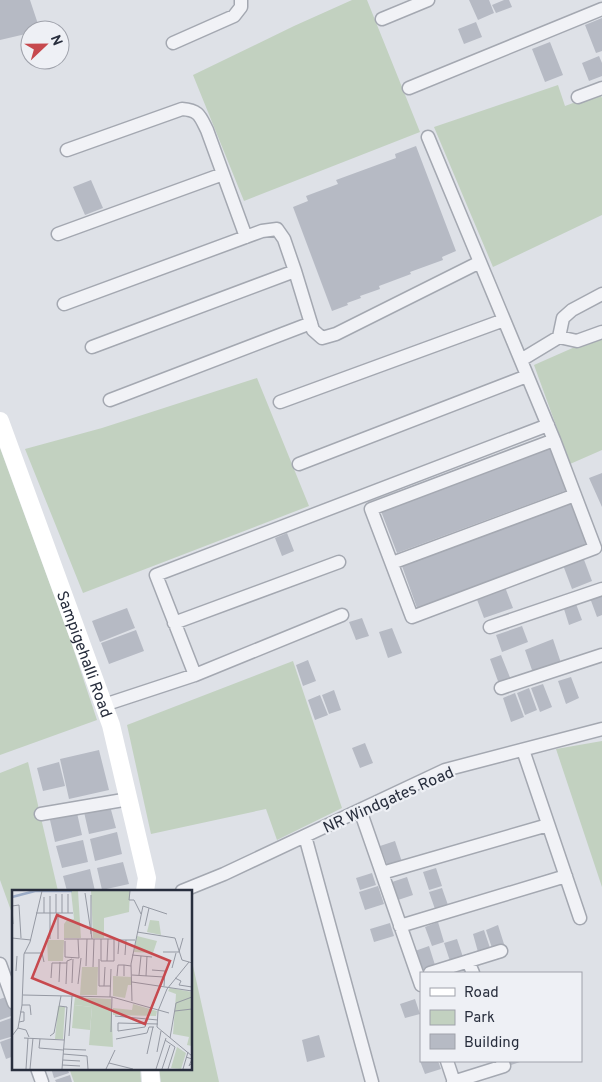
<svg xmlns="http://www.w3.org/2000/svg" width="602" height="1082" font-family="Overpass,sans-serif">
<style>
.green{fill:#c2d1c0}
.building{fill:#b6bac4}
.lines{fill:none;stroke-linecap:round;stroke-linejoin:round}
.street-casing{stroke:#a4a8b1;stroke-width:15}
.street{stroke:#f1f2f6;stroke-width:12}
.secondary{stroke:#fff;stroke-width:18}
.labels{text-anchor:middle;stroke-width:4.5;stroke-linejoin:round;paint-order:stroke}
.street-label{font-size:16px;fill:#282e3d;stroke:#eef0f5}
.inset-river{fill:none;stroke:#9babc6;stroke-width:2.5}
.inset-road{fill:none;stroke:#9599a3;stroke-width:1}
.view{fill:#c7494e;fill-opacity:0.15;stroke:#c7494e;stroke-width:2.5}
.inset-edge{fill:none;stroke:#282e3d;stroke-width:2.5}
</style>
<rect width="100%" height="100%" fill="#dee1e7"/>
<path class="green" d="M352 0H367L420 132 244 201 193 75 294 26Z
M558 85 565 106 600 93 602 98V215L493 267 434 127Z
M602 335V450L570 464 534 365Z
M257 378 309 506 83 593 25 449 102 428Z
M0 448 71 642 97 720 0 755Z
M293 661 342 808 277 840 266 809 151 834 127 725Z
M602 741V887L556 749Z
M28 762 58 891H14V919L0 880V773Z
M191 957 219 1082H161L159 1068H191Z
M69 1068H140L141 1082H74Z"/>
<path class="building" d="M0 0H30L40 30H30V33L0 40Z
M469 0H489L494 13 478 20Z
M504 0H509L512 7 496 13 492 5Z
M602 18V51L596 53 585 25Z
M476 22 482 37 464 44 458 29Z
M550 42 563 75 545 82 532 49Z
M599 56 602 63V76L589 81 582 63Z
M416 146 456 251 442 257 443 260 410 272 411 274 379 286 380 289 360 296 361 298 347 303 348 305 332 311 293 207 308 201 306 196 338 184 336 180 396 158 395 154Z
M91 180 103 208 85 215 73 187Z
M555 446 570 489 397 553 381 511Z
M602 473V507L589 478Z
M575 501 591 544 417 608 402 566Z
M287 533 294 551 282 556 275 538Z
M583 557 592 581 572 589 563 565Z
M505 587 513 608 484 618 476 597Z
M602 594V615L597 617 590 598Z
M576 604 582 620 569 625 564 609Z
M127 608 135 628 100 642 92 621Z
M362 618 369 636 356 640 349 622Z
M522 626 528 642 502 652 496 635Z
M392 628 402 653 388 658 379 632Z
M136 630 144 651 109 664 101 643Z
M553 639 561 663 533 673 525 650Z
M501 655 511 680 499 684 490 659Z
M308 660 316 681 303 686 296 665Z
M571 677 579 698 566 704 558 681Z
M543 684 552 707 540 712 531 688Z
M529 688 537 710 525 715 517 693Z
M334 690 341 710 329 714 322 695Z
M515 693 524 717 511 722 503 698Z
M320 695 328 715 315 720 308 700Z
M365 743 373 763 360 768 352 748Z
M99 750 109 790 69 799 60 759Z
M59 762 65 786 43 791 37 768Z
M110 806 116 828 89 834 84 812Z
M77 813 82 835 55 842 50 820Z
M117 832 122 854 95 861 90 839Z
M83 840 88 862 62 868 56 846Z
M395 841 402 862 388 867 380 846Z
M123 862 129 884 102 890 97 868Z
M436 868 442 886 429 890 423 872Z
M90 869 95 891H67L63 876Z
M372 873 376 885 360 890 356 878Z
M407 877 413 895 398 900 392 882Z
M378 886 384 904 365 910 359 892Z
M442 888 448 905 435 909 429 892Z
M438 922 444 942 432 946 425 927Z
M390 923 394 936 374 942 370 929Z
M498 925 504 944 492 948 486 930Z
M484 930 490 948 478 952 473 934Z
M457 939 463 957 450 961 444 943Z
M429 946 435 965 421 970 415 951Z
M9 996 14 1010V1015L0 1020V999Z
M415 999 420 1014 405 1018 400 1004Z
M14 1017V1036L0 1040V1022Z
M319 1035 325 1057 307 1062 302 1040Z
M14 1037V1056L6 1059 0 1042Z
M420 1061H438L441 1069 425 1074Z
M507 1061H523L508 1066Z
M51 1068H67L69 1073 54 1078Z
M70 1075 72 1082H56L55 1080Z"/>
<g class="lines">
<g class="street-casing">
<path id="street" d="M382 19 428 0
M173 43 234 16 241 7V0
M409 88 602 9
M578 97 602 88
M428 137 554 440 595 548 412 617 371 509 554 440
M67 150 182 109C199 110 200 116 207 130L246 237
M58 234 223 174
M64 304 262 231 277 229 284 239 295 271 313 330 322 338 336 334 480 262
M559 337 563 318 572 310 602 294
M92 347 295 271
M521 360 559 337 577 341 602 332
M110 400 311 323
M280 402 504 320
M299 464 527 376
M392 563 575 495
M174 623 339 562
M490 627 602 589
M195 675 156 575 548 425
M501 688 602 655
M104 705 195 675 342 615
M523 750 580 918
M360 810 421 985
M41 814 129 799
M305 836 372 1082
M382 873 548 825
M182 891 224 874 445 770 602 729
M400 926 566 876
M468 961 473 973
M0 964 14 1003
M430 973 501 951
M447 1061 454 1082
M37 1068 42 1082
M453 1082 504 1066 502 1061"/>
</g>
<use href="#street" class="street"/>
<g class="secondary">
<path id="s1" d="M0 421 111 725 147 878 145 891"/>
<path d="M150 1068 151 1082"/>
</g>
</g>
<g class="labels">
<g class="street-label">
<text dy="6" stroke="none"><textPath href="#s1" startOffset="248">Sampigehalli Road</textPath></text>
<text transform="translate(388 799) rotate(-24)" y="6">NR Windgates Road</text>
</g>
</g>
<g transform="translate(12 890)">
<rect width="180" height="180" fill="#dee1e7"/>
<path d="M59 1H66L69 48H52V34L55 30 62 29ZM79 1H118L117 22 92 28V48H81ZM138 30 147 31 149 45 135 42ZM125 46 145 51 141 63 122 62ZM35 50H52L51 71H36ZM70 77H86L85 105H68ZM101 86 119 87V95H116L113 108 101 106ZM158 98 180 102V156L175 155 177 147 161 144 164 104 156 101ZM63 107 99 109 101 157 77 155 80 117 62 115ZM121 114 145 121 144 126 101 125V118L120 120ZM46 116 53 117 51 149H43ZM165 157 174 163 169 179 159 178Z" fill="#c2d1c0"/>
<path d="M62 115 80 117 78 140 60 138Z" fill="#c2d1c0"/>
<path class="inset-river" d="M0 7 23 1H60"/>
<path class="inset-road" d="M118 1 117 10H122L129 24M73 3 80 49M44 4V23M50 4V23M56 4V23M38 6V49M32 7V23M24 23H61M46 23V49M1 34 0 16 7 15 9 48M133 36 137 18M125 42 163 48 170 70 177 72M79 44V5M0 48 19 50M52 49H102V71H89V49M53 51V67L67 68 66 49M151 62H167L171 48M12 63H30L32 72M106 64 107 50H123M113 65 114 50M120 65 140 67M87 69V96H99M95 71 96 49M180 73 177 72 155 99 146 121 145 137 180 166M74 76 75 49M81 77 82 49M160 78 164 63M140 80 153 81 152 96M4 81 5 66M120 85 152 87M127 85 129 66M105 86 106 75H112M112 86V75L119 76M134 86 135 66M39 88 40 73H55M163 88 169 91 167 95 180 97M47 92 48 72M120 92 180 101M60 93 61 69M54 94 55 71 60 69M66 94 69 68M92 96 93 77M11 105 100 107 157 123M98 107 99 79M120 111 119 74 131 16 155 24M10 115H18L19 125M47 116 55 117 50 179M163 121 180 119M103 126 146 130M7 132 12 131V122H8M134 134 133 137 106 141V133L146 134M6 138 14 140 17 147M99 142 100 107M0 146 6 138 10 115 12 64 18 52 30 1M38 146 42 143 49 106M57 146 60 106M12 148 52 150M158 148 164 113 180 107M28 149 27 158 51 160M104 149 135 143 137 137H142M153 150 163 157 156 179M51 159 74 160M145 162 149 141M51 164 75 166 76 179M135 164 141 137M174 167 180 169 177 176 180 173M51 170 68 171M97 173 121 179M50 175 68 176M14 179 16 148M18 179 21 148M94 179 103 160M144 179 154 148M150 179 158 155M171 179 176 162"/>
<path class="view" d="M45 25 158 71 133 134 20 88Z"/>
<rect width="180" height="180" class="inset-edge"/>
</g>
<rect x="420" y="972" width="162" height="90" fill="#eef0f5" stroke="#9fa2ab"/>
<rect x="430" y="988" width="25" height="8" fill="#ffffff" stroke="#9fa2ab"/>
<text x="464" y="997" font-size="15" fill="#282e3d">Road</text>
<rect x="430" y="1010" width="25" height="15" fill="#c2d1c0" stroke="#9fa2ab"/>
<text x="464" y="1022" font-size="15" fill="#282e3d">Park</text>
<rect x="430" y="1034" width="25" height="15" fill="#b6bac4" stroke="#9fa2ab"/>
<text x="464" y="1047" font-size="15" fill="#282e3d">Building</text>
<g transform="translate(45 45) rotate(68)"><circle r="24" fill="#eef0f5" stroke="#9fa2ab"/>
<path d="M0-4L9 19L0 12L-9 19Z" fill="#c7494e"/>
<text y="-8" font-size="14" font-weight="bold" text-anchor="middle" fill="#282e3d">N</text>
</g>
</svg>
